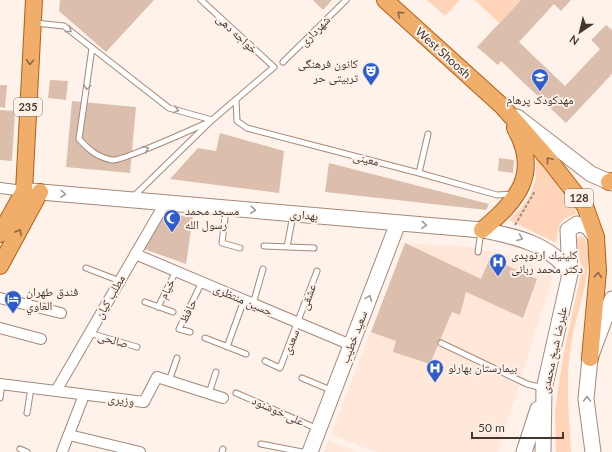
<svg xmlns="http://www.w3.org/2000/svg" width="612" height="452" font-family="Lato,'Noto Naskh Arabic',sans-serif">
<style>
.built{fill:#ffe8da}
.green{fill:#ffd4b9}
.building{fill:#dcbeac}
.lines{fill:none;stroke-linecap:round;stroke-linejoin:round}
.lane-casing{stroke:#a58978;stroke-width:7}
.street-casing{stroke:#a58978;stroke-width:12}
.secondary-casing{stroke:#a58978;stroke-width:17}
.primary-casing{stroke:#ae6117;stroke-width:18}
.path{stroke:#9a8e86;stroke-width:2;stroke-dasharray:3 2;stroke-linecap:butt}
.lane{stroke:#fff;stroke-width:5}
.street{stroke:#fff;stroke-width:10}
.secondary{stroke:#fff;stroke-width:15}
.primary{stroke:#f1ae6b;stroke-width:16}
.oneway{stroke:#896748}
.oneway2{stroke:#a19b98}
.labels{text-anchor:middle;stroke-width:4;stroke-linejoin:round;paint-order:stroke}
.shield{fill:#fff2ea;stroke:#7b6f68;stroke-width:1}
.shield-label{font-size:11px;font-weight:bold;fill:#433730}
.street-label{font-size:12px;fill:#433730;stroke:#fff2ea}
.poi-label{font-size:12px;fill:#433730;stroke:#fff2ea;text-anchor:start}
</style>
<rect width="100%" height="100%" fill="#fff2ea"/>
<path class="built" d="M405 243 471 247 516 257 553 276 498 452H374L331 434Z
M328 440 357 452H324Z"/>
<path class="green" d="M427 0H460L445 16Z
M475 0H521L499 23Z
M535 152 569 196 577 214C558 219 559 225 556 243L509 220C532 198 539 185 535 152Z
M580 236 584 237C597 268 575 313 571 345 565 380 569 417 571 452H556L555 410 563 356 582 270 576 241Z"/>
<path class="building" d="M60 0H154L106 52 59 11Z
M313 0H332L323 10Z
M521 0H571L561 11 554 4 519 42 565 86 600 49 591 40 606 25 612 30V74L566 123 501 61 498 65 477 47Z
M50 80 68 81 66 100 48 98Z
M0 85H7L5 108 0 107Z
M72 101 136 107 130 173 66 167Z
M0 110 15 111 12 161 0 160Z
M220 133 284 151 279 193 170 179 198 148 216 151Z
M499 158 514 160 513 173 498 171Z
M329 163 489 204 486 210 325 192Z
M164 215 193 216 186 264 144 249Z
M405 243 481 279 490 258 537 279 523 318 466 292 460 315 452 312 430 364 393 352 396 341 371 332Z"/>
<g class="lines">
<g class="lane-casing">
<path id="lane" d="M35 23 64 26 169 108 212 120
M92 48 79 139C89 150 97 157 112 160 121 162 195 128 209 122
M283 62 346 0
M236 100 237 121 247 128 419 173 497 195 514 194
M419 173 428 134
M134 196 212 120 274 67 201 0
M226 209 222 243 240 248
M264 246 314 248
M287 247 293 215
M478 252 481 231
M86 268 120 281
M145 302 173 312
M253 304 263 269
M158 307 176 271
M190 332 179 329 202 282
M89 333 137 347
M205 338 246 354
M441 343 527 384 543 388
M227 347 244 300
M265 361 280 368 317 271
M302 378 333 391
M169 381 177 358
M209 393 216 372
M236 393 318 429
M0 398 2 384
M27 413 31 388
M261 444 302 452
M20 449 27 452
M222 452 223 449"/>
</g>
<g class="street-casing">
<path id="street" d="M0 188 24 191
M135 254 351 345
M0 298 61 313
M0 328 41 339
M0 384 144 402 157 377 223 398
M56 391 165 203
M69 435 140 452
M62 452 84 395"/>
</g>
<g class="secondary-casing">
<path id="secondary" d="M517 117 591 174 612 183
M29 191 482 230C514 236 552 244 570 274
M310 452 398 223
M524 452 538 409
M543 452 544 389 570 274 568 230 577 224 587 226 596 237
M593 452 586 399 590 358 612 299"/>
</g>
<g class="primary-casing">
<path id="primary" d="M385 0 502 106 550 161 585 206 596 237 598 271 590 358
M609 182 612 181
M482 230C517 201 541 174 515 128
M0 234 24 191 34 0
M0 266 40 192"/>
</g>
<path class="path" d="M515 225 535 191"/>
<use href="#lane" class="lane"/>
<use href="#street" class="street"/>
<use href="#secondary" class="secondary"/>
<use href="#primary" class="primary"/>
</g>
<defs><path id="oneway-chevron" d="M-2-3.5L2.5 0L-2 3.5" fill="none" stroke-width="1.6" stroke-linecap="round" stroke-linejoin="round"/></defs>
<g class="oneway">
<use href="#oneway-chevron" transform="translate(400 14) rotate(-138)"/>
<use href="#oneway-chevron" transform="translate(30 62) rotate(93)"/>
<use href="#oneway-chevron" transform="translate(549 160) rotate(-130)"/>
<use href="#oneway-chevron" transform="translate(19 232) rotate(-61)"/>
<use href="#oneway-chevron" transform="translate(598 275) rotate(-86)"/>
</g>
<g class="oneway2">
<use href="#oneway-chevron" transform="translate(69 30) rotate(38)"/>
<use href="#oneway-chevron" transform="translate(87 87) rotate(98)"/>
<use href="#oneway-chevron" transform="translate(176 110) rotate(16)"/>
<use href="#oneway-chevron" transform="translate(146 149) rotate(-23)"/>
<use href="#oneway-chevron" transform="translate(63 194) rotate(5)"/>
<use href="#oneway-chevron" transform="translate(253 210) rotate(5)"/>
<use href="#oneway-chevron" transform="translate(424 225) rotate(5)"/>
<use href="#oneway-chevron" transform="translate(520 238) rotate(21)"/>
<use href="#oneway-chevron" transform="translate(369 298) rotate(-69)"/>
<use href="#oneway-chevron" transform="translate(587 399) rotate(-90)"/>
</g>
<defs>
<g id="theatre-pin" transform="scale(0.9)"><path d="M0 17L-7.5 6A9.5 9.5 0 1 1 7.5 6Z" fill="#2f5dcc" stroke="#fff2ea"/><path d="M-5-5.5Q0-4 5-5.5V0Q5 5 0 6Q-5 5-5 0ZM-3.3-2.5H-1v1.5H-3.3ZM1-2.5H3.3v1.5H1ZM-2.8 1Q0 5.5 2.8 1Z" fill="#fff"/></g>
<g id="school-pin" transform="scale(0.9)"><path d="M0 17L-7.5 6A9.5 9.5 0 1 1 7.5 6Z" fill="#2f5dcc" stroke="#fff2ea"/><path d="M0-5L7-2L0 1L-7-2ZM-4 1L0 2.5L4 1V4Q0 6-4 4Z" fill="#fff"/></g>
<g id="mosque-pin" transform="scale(0.9)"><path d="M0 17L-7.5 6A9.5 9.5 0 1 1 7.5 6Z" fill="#2f5dcc" stroke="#fff2ea"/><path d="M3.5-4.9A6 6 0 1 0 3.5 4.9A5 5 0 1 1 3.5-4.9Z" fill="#fff"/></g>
<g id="hospital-pin" transform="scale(0.9)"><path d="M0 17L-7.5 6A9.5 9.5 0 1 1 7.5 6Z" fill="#2f5dcc" stroke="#fff2ea"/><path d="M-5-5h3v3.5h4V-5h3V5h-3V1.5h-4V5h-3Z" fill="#fff"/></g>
<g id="hotel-pin" transform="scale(0.9)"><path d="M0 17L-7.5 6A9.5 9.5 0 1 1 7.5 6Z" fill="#2f5dcc" stroke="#fff2ea"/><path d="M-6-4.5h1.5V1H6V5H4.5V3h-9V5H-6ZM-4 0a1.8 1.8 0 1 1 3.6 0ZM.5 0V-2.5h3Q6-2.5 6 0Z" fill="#fff"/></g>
</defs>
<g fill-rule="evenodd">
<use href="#theatre-pin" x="371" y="71"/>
<use href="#school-pin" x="540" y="77"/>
<use href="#mosque-pin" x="172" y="218"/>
<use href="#hospital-pin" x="498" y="262"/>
<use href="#hotel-pin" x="13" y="299"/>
<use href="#hospital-pin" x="435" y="368"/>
</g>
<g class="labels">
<g class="shield">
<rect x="14" y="98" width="28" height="18" rx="3"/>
<rect x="565" y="189" width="28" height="18" rx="3"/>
</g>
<g class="shield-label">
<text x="28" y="111">235</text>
<text x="579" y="202">128</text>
</g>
<g class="street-label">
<text transform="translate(315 31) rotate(-45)" y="4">شهرداری</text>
<text transform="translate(237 34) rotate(43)" y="4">خواجه دهی</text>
<text transform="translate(443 53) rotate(42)" y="4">West Shoosh</text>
<text transform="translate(366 159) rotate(14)" y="4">معینی</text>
<text transform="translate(304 215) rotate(5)" y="4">بهداری</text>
<text transform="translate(167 289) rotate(-63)" y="4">خیام</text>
<text transform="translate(110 297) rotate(-60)" y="4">مطلب کیان</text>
<text transform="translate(308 297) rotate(-71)" y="4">عشقی</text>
<text transform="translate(243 300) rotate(23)" y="4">حسین منتظری</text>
<text transform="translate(188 311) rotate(-64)" y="4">حافظ</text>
<text transform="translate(354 337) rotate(-69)" y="4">سعید خطیب</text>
<text transform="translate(113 340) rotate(16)" y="4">صالحی</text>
<text transform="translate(291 342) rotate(-68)" y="4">سعدی</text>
<text transform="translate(554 350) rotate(-78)" y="4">علیرضا شیخ محمدی</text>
<text transform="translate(121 400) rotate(7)" y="4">وزیری</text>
<text transform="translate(278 411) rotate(24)" y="4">علی خوشنود</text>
</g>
<g class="poi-label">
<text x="358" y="68" text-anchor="end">کانون فرهنگی<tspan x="358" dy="14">تربیتی حر</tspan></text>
<text x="540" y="104" text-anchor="middle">مهدکودک پرهام</text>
<text x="185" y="215">مسجد محمد<tspan x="185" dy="14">رسول الله</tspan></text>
<text x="511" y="259">كلينيك ارتوپدى<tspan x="511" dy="14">دكتر محمد ربانى</tspan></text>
<text x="26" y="296">فندق طهران<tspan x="26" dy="14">العاوي</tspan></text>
<text x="448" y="372">بیمارستان بهارلو</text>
</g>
</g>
<g transform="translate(580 32) rotate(215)" stroke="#fff2ea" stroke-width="3" paint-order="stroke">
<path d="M0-3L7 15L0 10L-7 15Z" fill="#433730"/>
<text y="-6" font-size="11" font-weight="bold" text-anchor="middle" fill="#433730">N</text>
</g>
<path d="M472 432v6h91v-6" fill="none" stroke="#433730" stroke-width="2"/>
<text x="478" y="432" font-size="12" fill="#433730" stroke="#fff2ea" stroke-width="3" paint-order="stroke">50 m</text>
</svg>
